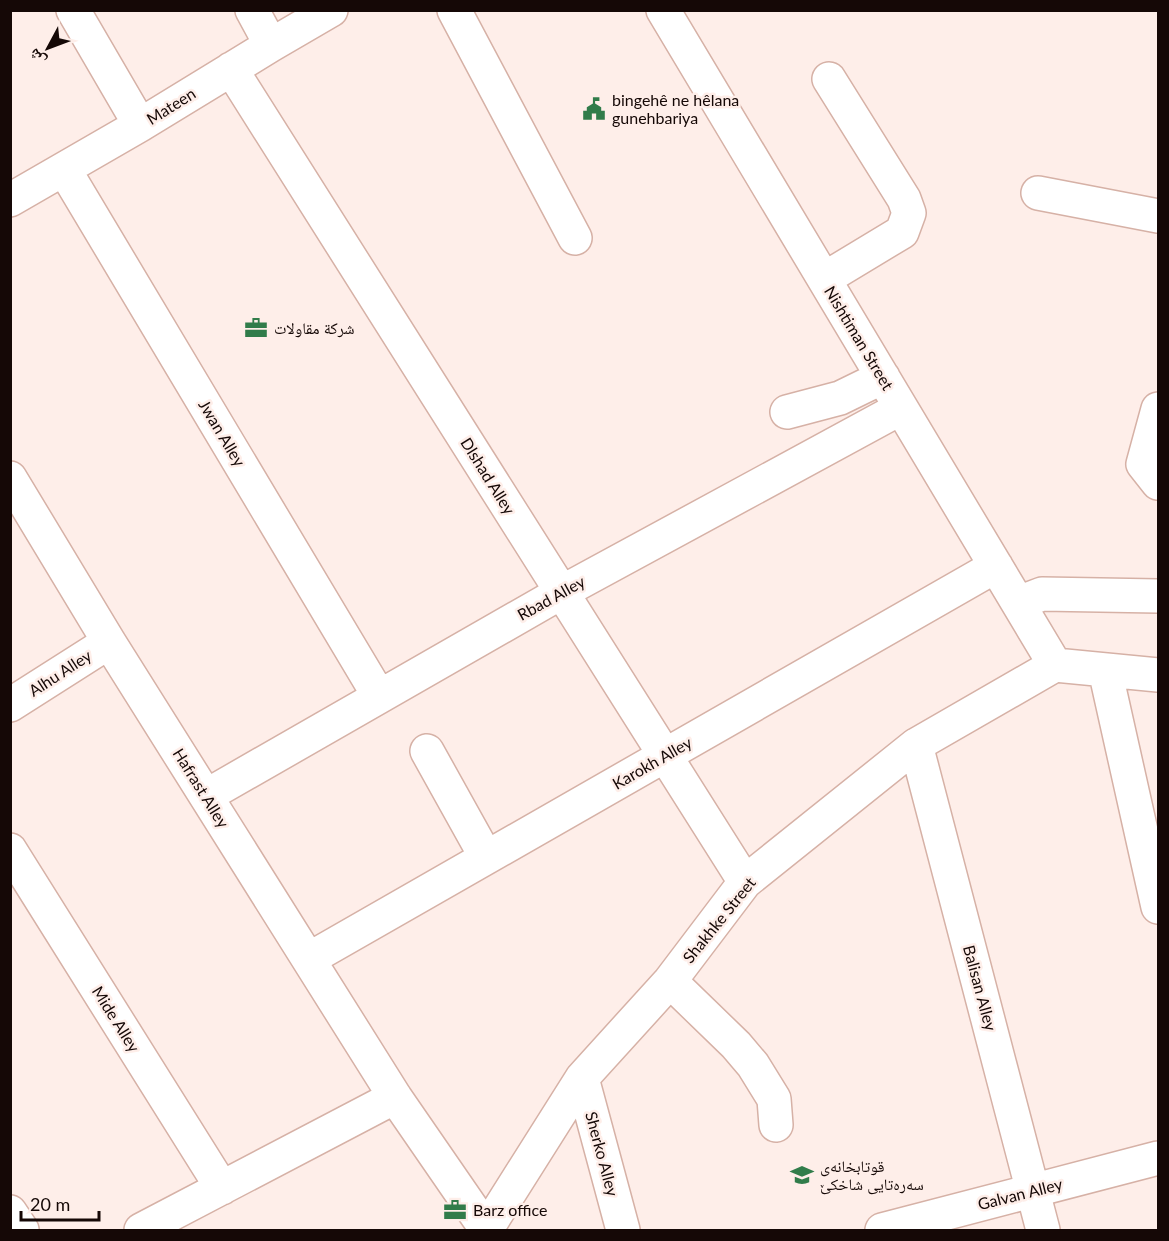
<svg xmlns="http://www.w3.org/2000/svg" width="1169" height="1241" font-family="Lato,'Noto Naskh Arabic',sans-serif">
<style>
.lines{fill:none;stroke-linecap:round;stroke-linejoin:round}
.minor-casing{stroke:#d6b1a6;stroke-width:36}
.minor{stroke:#fff;stroke-width:33}
.labels{text-anchor:middle;stroke-width:5;stroke-linejoin:round;paint-order:stroke}
.poi-label{font-size:16px;fill:#150806;stroke:#feeee9;text-anchor:start}
.street-label{font-size:16px;fill:#150806;stroke:#feeee9}
</style>
<rect width="100%" height="100%" fill="#feeee9"/>
<g class="lines">
<g class="minor-casing">
<path id="minor" d="M73 10 140 125
M252 10 271 45
M454 10 575 238
M663 10 1055 665
M231 69 745 882
M64 169 379 696
M1038 193 1158 216
M10 200 140 125 271 45 331 10
M824 279 902 232 909 213 904 199 829 79
M1158 409 1143 464 1158 483
M787 412 840 398 883 377
M10 478 109 642 395 1097 486 1229
M1018 603 1042 594 1158 596
M1055 665 1158 675
M1105 670 1158 907
M10 705 109 642
M916 745 1043 1230
M427 751 486 857
M206 796 562 592 901 408
M10 850 222 1188
M309 959 996 566
M670 981 736 1045 753 1065 774 1099 776 1125
M582 1078 623 1230
M10 1212 22 1230
M141 1230 395 1097
M486 1230 582 1078 670 981 745 882 916 745 1055 665
M882 1230 1158 1158"/>
</g>
<use href="#minor" class="minor"/>
</g>
<defs>
<g id="civic-bare" transform="scale(1.8)"><path d="M-.6-6.5H3V-4.5H.6V-3L4-1V1h2V6H-6V1h2V-1L-.6-3ZM-1.2 2.5V6h2.4V2.5Z" fill="#317c4a" stroke="#feeee9" stroke-width="2.5" paint-order="stroke"/></g>
<g id="office-bare" transform="scale(1.8)"><path d="M-6-3h4V-5.5h4V-3h4V5H-6ZM-1-4.5V-3h2v-1.5ZM-6 0V1H6V0Z" fill="#317c4a" stroke="#feeee9" stroke-width="2.5" paint-order="stroke"/></g>
<g id="school-bare" transform="scale(1.8)"><path d="M0-5L7-2L0 1L-7-2ZM-4 1L0 2.5L4 1V4Q0 6-4 4Z" fill="#317c4a" stroke="#feeee9" stroke-width="2.5" paint-order="stroke"/></g>
</defs>
<g fill-rule="evenodd">
<use href="#civic-bare" x="594" y="109"/>
<use href="#office-bare" x="256" y="328"/>
<use href="#school-bare" x="802" y="1175"/>
<use href="#office-bare" x="455" y="1210"/>
</g>
<g class="labels">
<g class="poi-label">
<text x="612" y="106">bingehê ne hêlana<tspan x="612" dy="18">gunehbariya</tspan></text>
<text x="274" y="334">شركة مقاولات</text>
<text x="820" y="1172">قوتابخانەی<tspan x="820" dy="18">سەرەتایی شاخکێ</tspan></text>
<text x="473" y="1216">Barz office</text>
</g>
<g class="street-label">
<text transform="translate(171 106) rotate(-32)" y="6">Mateen</text>
<text transform="translate(859 338) rotate(59)" y="6">Nishtiman Street</text>
<text transform="translate(222 433) rotate(59)" y="6">Jwan Alley</text>
<text transform="translate(488 476) rotate(58)" y="6">Dlshad Alley</text>
<text transform="translate(551 598) rotate(-29)" y="6">Rbad Alley</text>
<text transform="translate(60 673) rotate(-33)" y="6">Alhu Alley</text>
<text transform="translate(652 763) rotate(-30)" y="6">Karokh Alley</text>
<text transform="translate(201 788) rotate(58)" y="6">Hafrast Alley</text>
<text transform="translate(719 920) rotate(-51)" y="6">Shakhke Street</text>
<text transform="translate(980 988) rotate(75)" y="6">Balisan Alley</text>
<text transform="translate(116 1019) rotate(58)" y="6">Mide Alley</text>
<text transform="translate(602 1154) rotate(75)" y="6">Sherko Alley</text>
<text transform="translate(1020 1194) rotate(-14)" y="6">Galvan Alley</text>
</g>
</g>
<rect width="1169" height="1241" fill="none" stroke="#150806" stroke-width="24"/>
<g transform="translate(48 48) rotate(229)" stroke="#feeee9" stroke-width="4.5" paint-order="stroke">
<path d="M0-4.5L10 22L0 15L-10 22Z" fill="#150806"/>
<text y="-9" font-size="16" font-weight="bold" text-anchor="middle" fill="#150806">ش</text>
</g>
<path d="M21 1211v9h78v-9" fill="none" stroke="#150806" stroke-width="3"/>
<text x="30" y="1211" font-size="18" fill="#150806" stroke="#feeee9" stroke-width="4.5" paint-order="stroke">20 m</text>
</svg>
